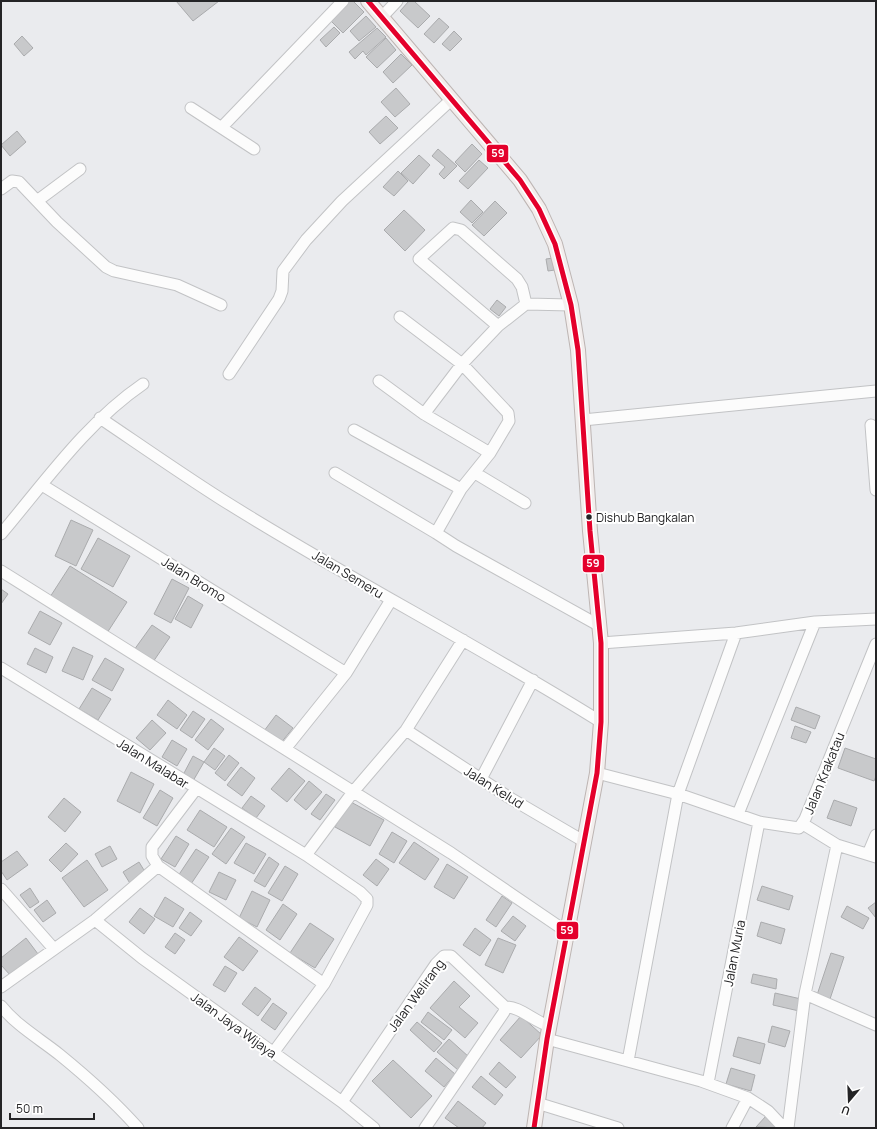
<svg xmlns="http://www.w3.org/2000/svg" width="877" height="1129" font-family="Manrope,sans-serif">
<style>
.building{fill:#c8c9cb;stroke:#aaabad}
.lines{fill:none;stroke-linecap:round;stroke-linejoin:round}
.minor-casing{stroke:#c2c3c5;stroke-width:13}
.major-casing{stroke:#bdb5b3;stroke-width:16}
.minor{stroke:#fcfcfc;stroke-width:11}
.major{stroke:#f3eeed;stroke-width:14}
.bus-1-casing{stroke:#fff;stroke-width:8}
.bus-1{stroke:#e4002b;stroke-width:5}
.bus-dot{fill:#242426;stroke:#fff;stroke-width:1.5}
.labels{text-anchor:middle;stroke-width:4;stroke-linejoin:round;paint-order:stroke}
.bus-label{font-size:12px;fill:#242426;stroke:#fff;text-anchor:start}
.street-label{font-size:13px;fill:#242426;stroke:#fff}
.line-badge{stroke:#fff;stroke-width:1.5}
.badge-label{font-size:11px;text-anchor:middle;font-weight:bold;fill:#fff}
</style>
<rect width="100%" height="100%" fill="#eaebee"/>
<path class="building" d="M176 1H219L193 21Z
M348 1H353L364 12 343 33 329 19Z
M409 1H414L430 16 418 28 400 11Z
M366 16 376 27 359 41 350 31Z
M439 18 449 27 434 43 424 34Z
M334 27 340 33 326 47 320 40Z
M377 28 386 37 366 55 363 51 355 59 349 52Z
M454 31 462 39 450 51 442 44Z
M22 36 33 48 24 56 14 44Z
M386 38 396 50 377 68 366 57Z
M401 54 412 65 393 83 383 72Z
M396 88 410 104 395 117 381 102Z
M386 116 398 128 380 144 369 132Z
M17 131 26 142 10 156 1 145Z
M472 144 482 154 465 172 455 162Z
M438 149 457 166 444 179 439 174 445 167 432 156Z
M419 155 430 165 413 184 401 173Z
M479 160 488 168 468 189 459 181Z
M398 171 408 181 394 196 383 187Z
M471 200 483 212 472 223 460 212Z
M495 201 507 213 484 236 472 225Z
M404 210 425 230 405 251 384 230Z
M553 258 555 270 548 271 546 259Z
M497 300 506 307 499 316 490 309Z
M71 520 93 530 76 566 55 556Z
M98 538 130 556 113 587 81 569Z
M70 566 127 602 107 633 50 597Z
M172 579 189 588 171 623 154 614Z
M1 589 8 594 1 604Z
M188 596 203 605 191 628 175 619Z
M40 611 62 623 50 645 28 633Z
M152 625 170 637 153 662 134 650Z
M73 647 93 656 83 680 62 671Z
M35 648 53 657 46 673 27 664Z
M105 658 124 669 112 691 92 680Z
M92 688 111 699 98 720 79 709Z
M168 700 187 715 177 729 157 715Z
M796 707 820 716 815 729 791 720Z
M193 711 205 719 192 738 180 730Z
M276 715 293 728 280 744 264 731Z
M211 719 224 729 208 750 195 740Z
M152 720 166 733 150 750 136 738Z
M795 726 811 732 806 743 791 738Z
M172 740 187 749 177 766 162 757Z
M214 748 225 756 215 770 204 762Z
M845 748 876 759V776L874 781 838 768Z
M229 755 239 763 225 781 215 773Z
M193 756 204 762 193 781 183 775Z
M241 767 255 778 242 796 227 785Z
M289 768 305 781 287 802 271 789Z
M131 772 154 784 140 813 117 801Z
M309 781 322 792 306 810 294 800Z
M160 790 173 798 157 826 143 818Z
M326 794 335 800 320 820 311 814Z
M251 796 265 806 256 818 242 808Z
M64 798 81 812 65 832 48 817Z
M834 800 857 808 851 826 827 818Z
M349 801 384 820 370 846 335 827Z
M200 810 227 827 214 847 187 830Z
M231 828 245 837 226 864 212 854Z
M392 832 407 841 394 863 379 854Z
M176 836 189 844 175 867 161 859Z
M414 842 439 859 425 880 399 863Z
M66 843 78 854 61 872 49 860Z
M246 843 266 854 254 874 234 863Z
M110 846 117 859 102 867 95 854Z
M196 849 209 857 191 884 178 876Z
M17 851 28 865 7 880 1 871V862Z
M269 857 279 864 265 887 254 881Z
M376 859 389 869 377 886 363 875Z
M87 860 108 890 84 907 62 878Z
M139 862 147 875 131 885 123 872Z
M447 864 468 877 454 899 434 887Z
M285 866 298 874 282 901 268 893Z
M219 872 236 880 226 900 209 892Z
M762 886 793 896 789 910 757 900Z
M30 888 39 902 30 908 20 895Z
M252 891 270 900 257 927 239 918Z
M502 896 512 903 496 927 486 920Z
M165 897 184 909 173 927 154 916Z
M47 900 56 913 43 922 34 910Z
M876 902V918L868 908Z
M283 904 297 914 280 940 266 930Z
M847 906 869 918 863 929 841 917Z
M140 908 155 919 144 934 129 922Z
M190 912 202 921 191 936 179 928Z
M513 916 526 926 515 941 501 931Z
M761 922 785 929 781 944 757 936Z
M310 923 334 939 315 968 290 953Z
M475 928 491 940 480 956 463 945Z
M175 933 185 940 175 954 165 947Z
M239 937 258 951 243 971 224 957Z
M26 938 38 954 11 976 1 965V958Z
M498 938 516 945 503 973 485 965Z
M831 953 844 957 830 999 817 995Z
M225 966 237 973 225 992 213 985Z
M753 974 777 979 776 989 751 983Z
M454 981 470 996 459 1007 478 1023 465 1038 430 1008Z
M255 987 271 999 258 1016 242 1004Z
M775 993 801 999 799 1011 773 1005Z
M273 1003 287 1013 275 1030 261 1020Z
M428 1012 452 1030 444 1040 421 1022Z
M521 1016 542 1035 521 1058 500 1040Z
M417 1022 442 1043 434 1052 410 1030Z
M772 1026 790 1031 785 1047 768 1042Z
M738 1037 765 1044 760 1064 733 1056Z
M449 1039 469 1057 458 1070 437 1052Z
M436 1058 455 1074 444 1087 425 1071Z
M393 1060 432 1096 411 1118 372 1081Z
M499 1062 516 1077 506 1088 489 1074Z
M731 1068 755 1075 751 1091 726 1084Z
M481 1076 503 1095 495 1105 472 1087Z
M458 1101 486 1123 482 1128H459L445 1118Z
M766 1116 779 1128 756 1127Z"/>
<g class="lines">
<g class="minor-casing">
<path id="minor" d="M381 18 397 1
M191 108 254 149
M222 127 343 1
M1 189 12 181 19 182 57 222 106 267 114 271 177 285 221 305
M37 201 80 169
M571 305 526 304 498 326 462 364 424 414 490 453 461 489 436 533 456 546 600 626
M400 317 462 364 508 413 509 421 490 453
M498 326 419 259 453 228 461 230 517 279 522 287 526 304
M229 374 279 299 282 291 283 271 306 240 342 201 452 99
M379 381 424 414
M100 418C140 445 180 473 221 499 345 577 476 644 601 722
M583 420 876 391
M871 425 876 490
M354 430 461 489
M335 473 436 533
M475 473 525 503
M42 485 346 673
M1 534C45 482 86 423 143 384
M1 571 451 853 567 932
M601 643 736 633 815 622 876 619
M1 668 306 855
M406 730 510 798 585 842
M285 749 346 673 391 600
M597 773 678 794 759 822 799 828 805 819 876 644
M481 779 533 680
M196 789 152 847V856L158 866 324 984
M738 814 815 622
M803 824 837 845 876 857
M868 854 876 835
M1 889 54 949
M95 920 142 958 342 1102 374 1128
M1 987 95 920 158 866
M805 994 876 1025
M1 1006C17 1026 40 1039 60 1055 87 1077 114 1101 138 1128
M505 1007C520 1006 534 1022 550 1026
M547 1039 701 1081 748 1098 768 1111 784 1128
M273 1053 324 984 367 905V899L360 892 306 855 353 792 406 730 463 640
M628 1061 678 794 736 633
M708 1083 759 822
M342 1102 436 964 444 956H451L505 1007
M537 1103 618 1128
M425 1128 504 1012 505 1007
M732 1128 748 1098
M788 1128 805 994 837 845"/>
</g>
<g class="major-casing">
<path id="major" d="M368 1 520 180 539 209 555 244 571 305 578 350 590 531 601 643V722L597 773 547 1039 534 1128"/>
</g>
<use href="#minor" class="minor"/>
<use href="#major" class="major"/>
<g class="bus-1-casing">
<path id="bus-1" d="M368 1 520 180 539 209 555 244 571 305 578 350 590 531 601 643V722L597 773 547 1039 534 1128"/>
</g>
<use href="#bus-1" class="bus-1"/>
</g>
<circle class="bus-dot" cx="589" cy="517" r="3.5"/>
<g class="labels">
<g class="bus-label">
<text x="596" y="522">Dishub Bangkalan</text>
</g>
<g class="street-label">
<text transform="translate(348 574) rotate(31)" y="5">Jalan Semeru</text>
<text transform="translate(194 579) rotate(32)" y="5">Jalan Bromo</text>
<text transform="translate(153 763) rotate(32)" y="5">Jalan Malabar</text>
<text transform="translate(824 773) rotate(-68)" y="5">Jalan Krakatau</text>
<text transform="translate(494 787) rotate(32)" y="5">Jalan Kelud</text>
<text transform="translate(734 953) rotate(-79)" y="5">Jalan Muria</text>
<text transform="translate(416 995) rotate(-54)" y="5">Jalan Welirang</text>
<text transform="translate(234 1025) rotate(36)" y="5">Jalan Jaya Wijaya</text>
</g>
</g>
<g class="line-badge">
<rect x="486" y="144" width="23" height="19" rx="4" fill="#e4002b"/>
<rect x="582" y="554" width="23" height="19" rx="4" fill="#e4002b"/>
<rect x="556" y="921" width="23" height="19" rx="4" fill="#e4002b"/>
</g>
<g class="badge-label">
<text x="498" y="157">59</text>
<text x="593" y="567">59</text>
<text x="567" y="934">59</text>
</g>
<rect width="877" height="1129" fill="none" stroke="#242426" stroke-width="4"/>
<g transform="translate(849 1101) rotate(199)" stroke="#ffffff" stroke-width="3" paint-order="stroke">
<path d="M0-3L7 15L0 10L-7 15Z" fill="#242426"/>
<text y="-6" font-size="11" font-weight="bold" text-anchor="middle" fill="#242426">U</text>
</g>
<path d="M10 1113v6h84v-6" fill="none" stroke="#242426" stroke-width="2"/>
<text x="16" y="1113" font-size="12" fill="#242426" stroke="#ffffff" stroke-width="3" paint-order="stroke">50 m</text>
</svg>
